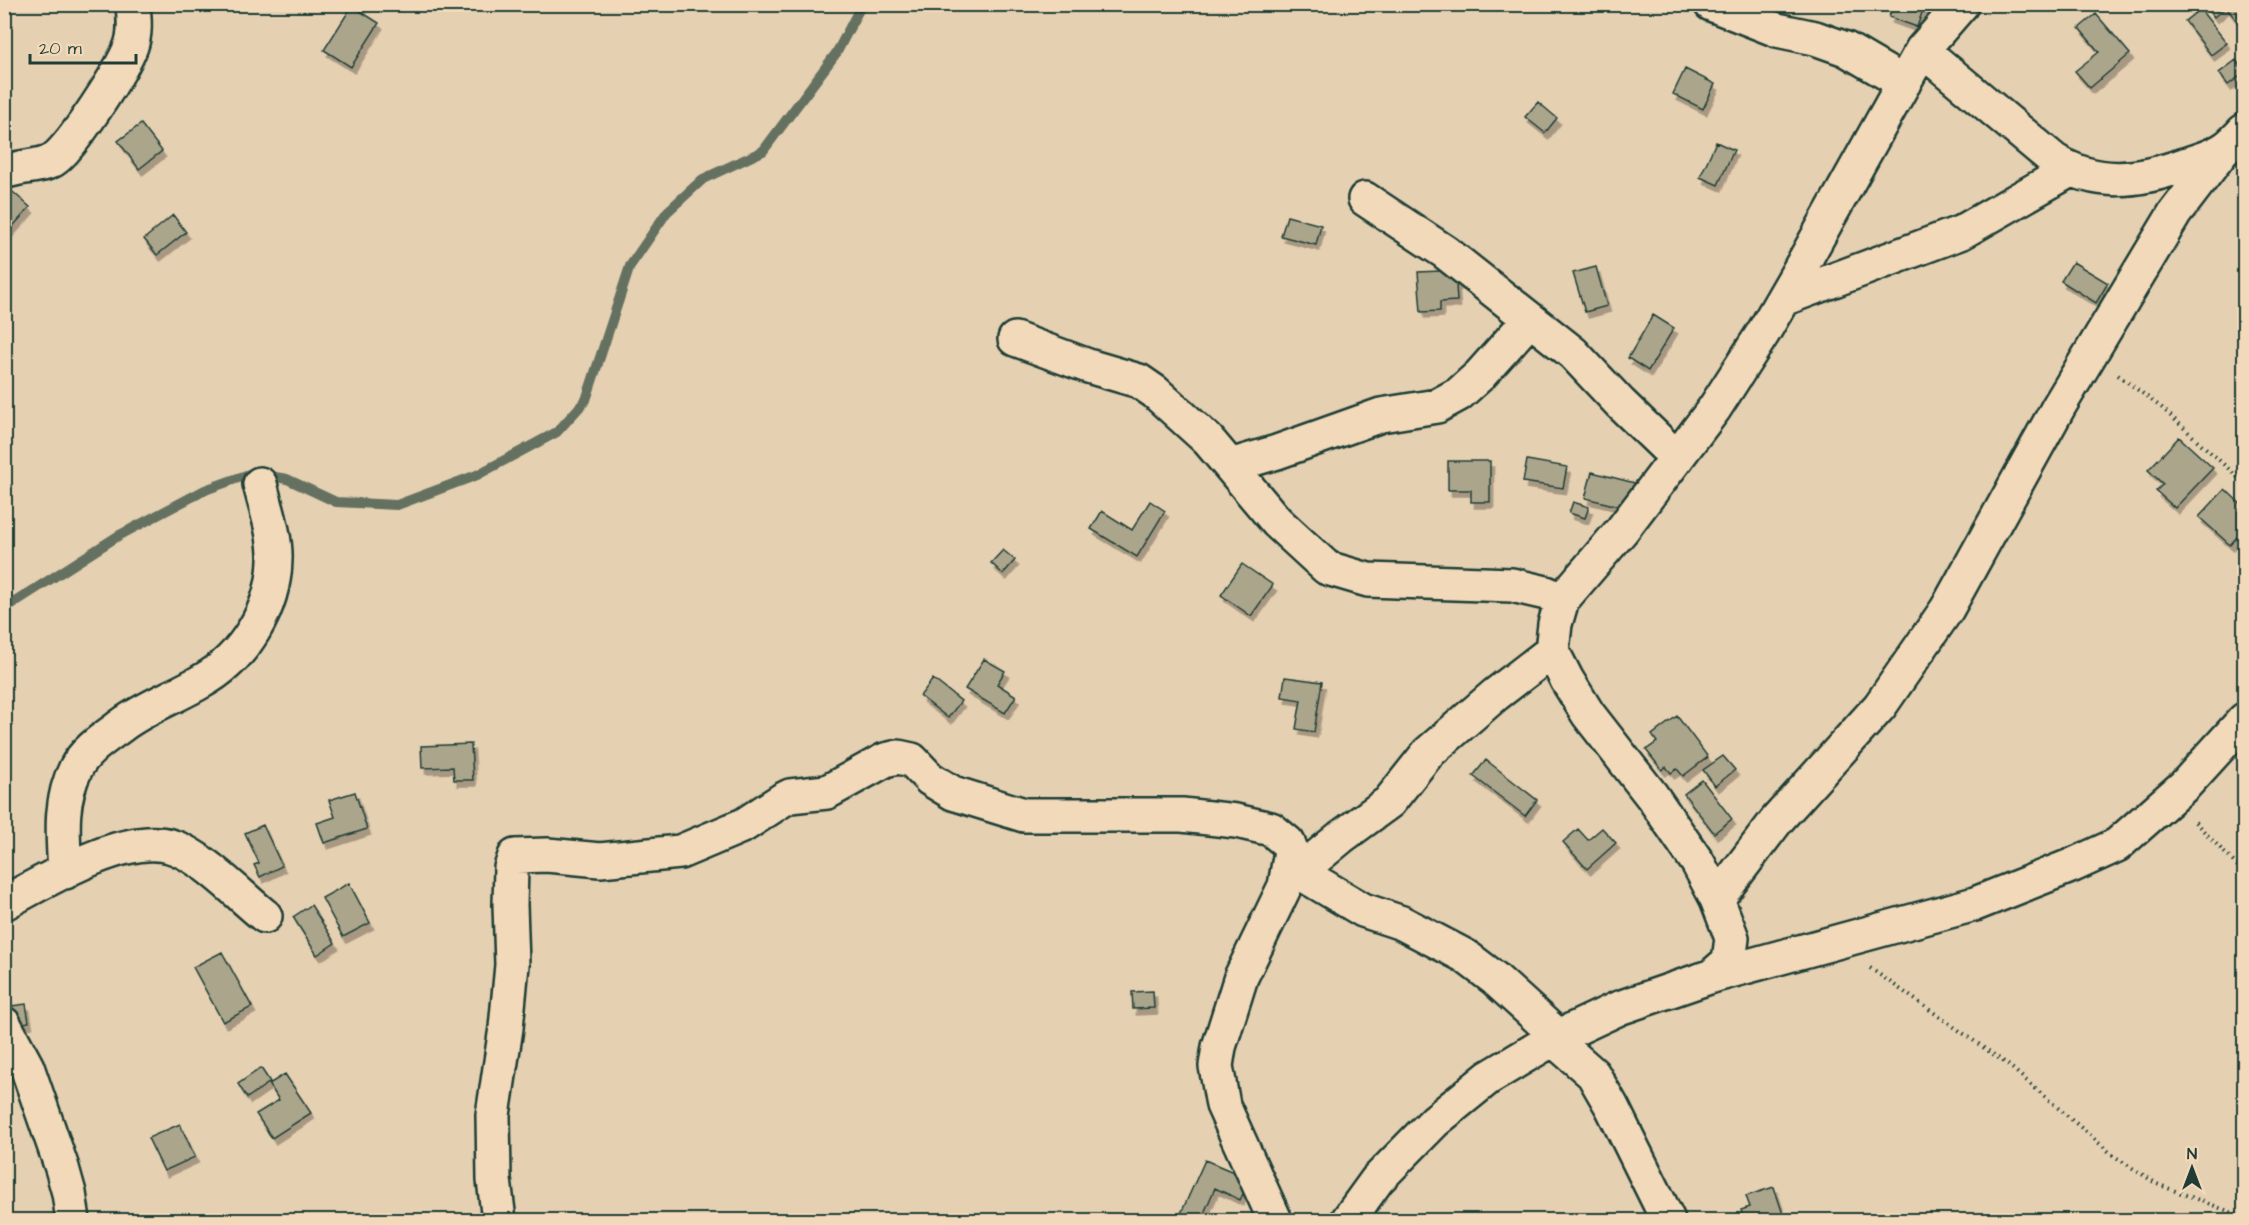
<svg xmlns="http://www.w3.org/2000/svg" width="2249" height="1225" font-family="'Architects Daughter',sans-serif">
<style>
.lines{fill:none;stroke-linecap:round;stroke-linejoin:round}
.stream{stroke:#657161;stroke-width:10}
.building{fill:#aba58c;stroke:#1f3d34;stroke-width:1.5;filter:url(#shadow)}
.minor-casing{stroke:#1f3d34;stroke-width:38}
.path{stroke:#1f3d34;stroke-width:4;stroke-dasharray:1.5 4.5;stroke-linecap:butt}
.minor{stroke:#f2d9ba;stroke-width:33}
</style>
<defs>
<filter id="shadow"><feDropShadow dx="3.5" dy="6" stdDeviation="0" flood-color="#0004"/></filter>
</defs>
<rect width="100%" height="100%" fill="#e5d0b2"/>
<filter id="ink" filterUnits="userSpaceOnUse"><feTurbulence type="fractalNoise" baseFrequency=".0167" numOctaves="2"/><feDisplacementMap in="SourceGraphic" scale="12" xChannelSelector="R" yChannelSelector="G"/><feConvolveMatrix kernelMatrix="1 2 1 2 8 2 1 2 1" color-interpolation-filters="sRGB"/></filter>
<g filter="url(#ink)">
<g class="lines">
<path class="stream" d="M4 609 118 536 205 490 252 473 287 479 336 502 397 505 477 475 557 432 586 400 630 266 667 212 703 179 763 151 837 52 862 4"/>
</g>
<path class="building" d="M1893 4H1917L1924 7 1917 27 1889 17Z
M2204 4H2244V30L2226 7 2214 17Z
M352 6 379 23 351 67 324 50Z
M2200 9 2227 43 2211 55 2185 21Z
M2096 14 2130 54 2090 88 2075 71 2099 52 2079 28Z
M2236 60 2244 73 2228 85 2219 73Z
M1685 69 1715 84 1703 109 1673 94Z
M1538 102 1557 118 1545 133 1525 117Z
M141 124 162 151 139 169 118 141Z
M1716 142 1734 150 1718 185 1700 177Z
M6 186 30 207 8 232 4 228V212L7 209 4 206Z
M173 215 186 232 157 255 144 239Z
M1287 216 1321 225 1316 245 1281 236Z
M2073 262 2108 283 2096 303 2061 281Z
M1596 267 1607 306 1585 312 1573 273Z
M1464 270 1466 283 1456 284 1457 301 1440 302V311L1421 312 1418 272Z
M1653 315 1674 328 1648 371 1628 358Z
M2179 437 2213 468 2175 508 2156 491 2163 484 2148 470Z
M1527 460 1567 467 1563 488 1523 482Z
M1448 461H1490V502H1471V490H1448Z
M1592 472 1650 487 1643 512 1585 498Z
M2225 489 2244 507V529L2230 545 2199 517Z
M1150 501 1165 511 1137 557 1091 529 1102 511 1132 530Z
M1573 502 1589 507 1585 518 1569 513Z
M1003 550 1015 560 1003 574 991 563Z
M1242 564 1273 585 1251 616 1221 595Z
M984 659 1005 671 997 684 1016 696 1005 713 965 689Z
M1285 677 1322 682 1314 732 1296 729 1301 700 1282 697Z
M933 679 961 701 948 718 920 696Z
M1677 716 1708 757 1683 776 1677 769 1671 773 1666 767 1662 770 1646 750 1657 742 1652 735Z
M471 744 473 780H454L453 767 422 768 421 746Z
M1723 756 1735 770 1715 786 1703 770Z
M1486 760 1537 800 1525 816 1473 776Z
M1702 780 1732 819 1714 833 1684 794Z
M355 792 367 829 324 843 317 823 335 817 329 800Z
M263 825 282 866 260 877 254 865 259 863 245 833Z
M1602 828 1616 843 1587 869 1563 842 1578 829 1588 840Z
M349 883 370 923 343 937 322 898Z
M311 905 335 943 317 955 293 917Z
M222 952 252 1007 223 1022 193 967Z
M1153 991 1154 1008 1133 1009 1132 992Z
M26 1004 29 1022 4 1026V1007Z
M261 1068 270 1082 247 1098 238 1084Z
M285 1074 311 1113 272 1138 256 1114 279 1100 269 1084Z
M180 1124 195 1157 164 1171 148 1138Z
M1205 1160 1250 1179 1240 1200 1215 1188 1201 1220H1178Z
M1774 1187 1785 1220H1754L1753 1218 1744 1220 1741 1210 1750 1207 1746 1196Z"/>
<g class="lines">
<g class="minor-casing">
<path id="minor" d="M1711 4 1777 30 1815 38 1846 49 1904 83
M1922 50 2054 160C2097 187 2139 181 2184 165 2197 161 2211 157 2223 150 2231 145 2238 137 2244 131
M4 172C19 166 42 167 53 160 72 148 123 68 131 46 136 32 134 18 133 4
M1365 199 1445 252 1573 353 1620 403 1677 458
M1783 299 1962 232 2070 170
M1015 339 1088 366 1139 381 1155 392 1208 440 1277 522 1327 568 1368 580 1512 585 1546 593 1562 600
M1230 466 1277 452 1381 415 1437 406 1459 394 1480 375 1530 319
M1289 866 1363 910 1402 923 1465 956 1494 978 1559 1037
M65 872C63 835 59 802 76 768 85 750 106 737 122 725 148 706 175 697 202 681 244 658 274 608 275 560 276 536 266 508 260 484
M1299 872 1341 837 1389 802 1428 753 1495 695 1552 651
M1717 899 1777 820 1880 706 1947 609 2059 406 2175 213 2224 149
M4 903C45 881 124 833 170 846 200 854 240 896 265 916
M1712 976 1729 961 1732 938 1717 899 1698 863 1652 796 1588 714 1567 680 1552 651 1555 624 1562 600 1622 530 1714 409 1763 333 1796 276 1922 50 1962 4
M4 1024 27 1067 62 1168 69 1193 73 1220
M1553 1039 1593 1074 1612 1107 1668 1220
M499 1220 494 1180 493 1115 506 1028 512 965 510 905 511 868 515 856 547 855 600 860 680 852 744 825 782 800 790 796 827 792 885 760 898 757 912 760 930 779 953 793 1024 815H1182L1236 821 1271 829 1288 843 1291 851 1285 886 1241 977 1219 1047 1216 1066 1223 1105 1275 1220
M1348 1220 1377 1180 1435 1121 1488 1078 1553 1039 1619 1008 1712 976 1975 904 2073 865 2117 845 2185 785 2244 720"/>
</g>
<path class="path" d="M2118 375 2162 408 2244 483
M2195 822 2244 873
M1870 968 2007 1064 2114 1156 2157 1184 2244 1217"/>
<use href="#minor" class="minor"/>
</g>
</g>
<rect width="2249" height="1225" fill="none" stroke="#f2d9ba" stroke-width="24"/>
<rect x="12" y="12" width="2225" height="1201" fill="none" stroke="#1f3d34" stroke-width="2" filter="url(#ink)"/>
<g transform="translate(2192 1168)" stroke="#f2d9ba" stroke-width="4.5" paint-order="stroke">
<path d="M0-4.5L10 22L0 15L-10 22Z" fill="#1f3d34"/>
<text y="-9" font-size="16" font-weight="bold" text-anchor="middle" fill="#1f3d34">N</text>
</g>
<path d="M30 54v9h106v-9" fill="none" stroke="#1f3d34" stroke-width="3"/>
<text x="39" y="54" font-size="18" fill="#1f3d34" stroke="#f2d9ba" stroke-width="4.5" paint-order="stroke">20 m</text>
</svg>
